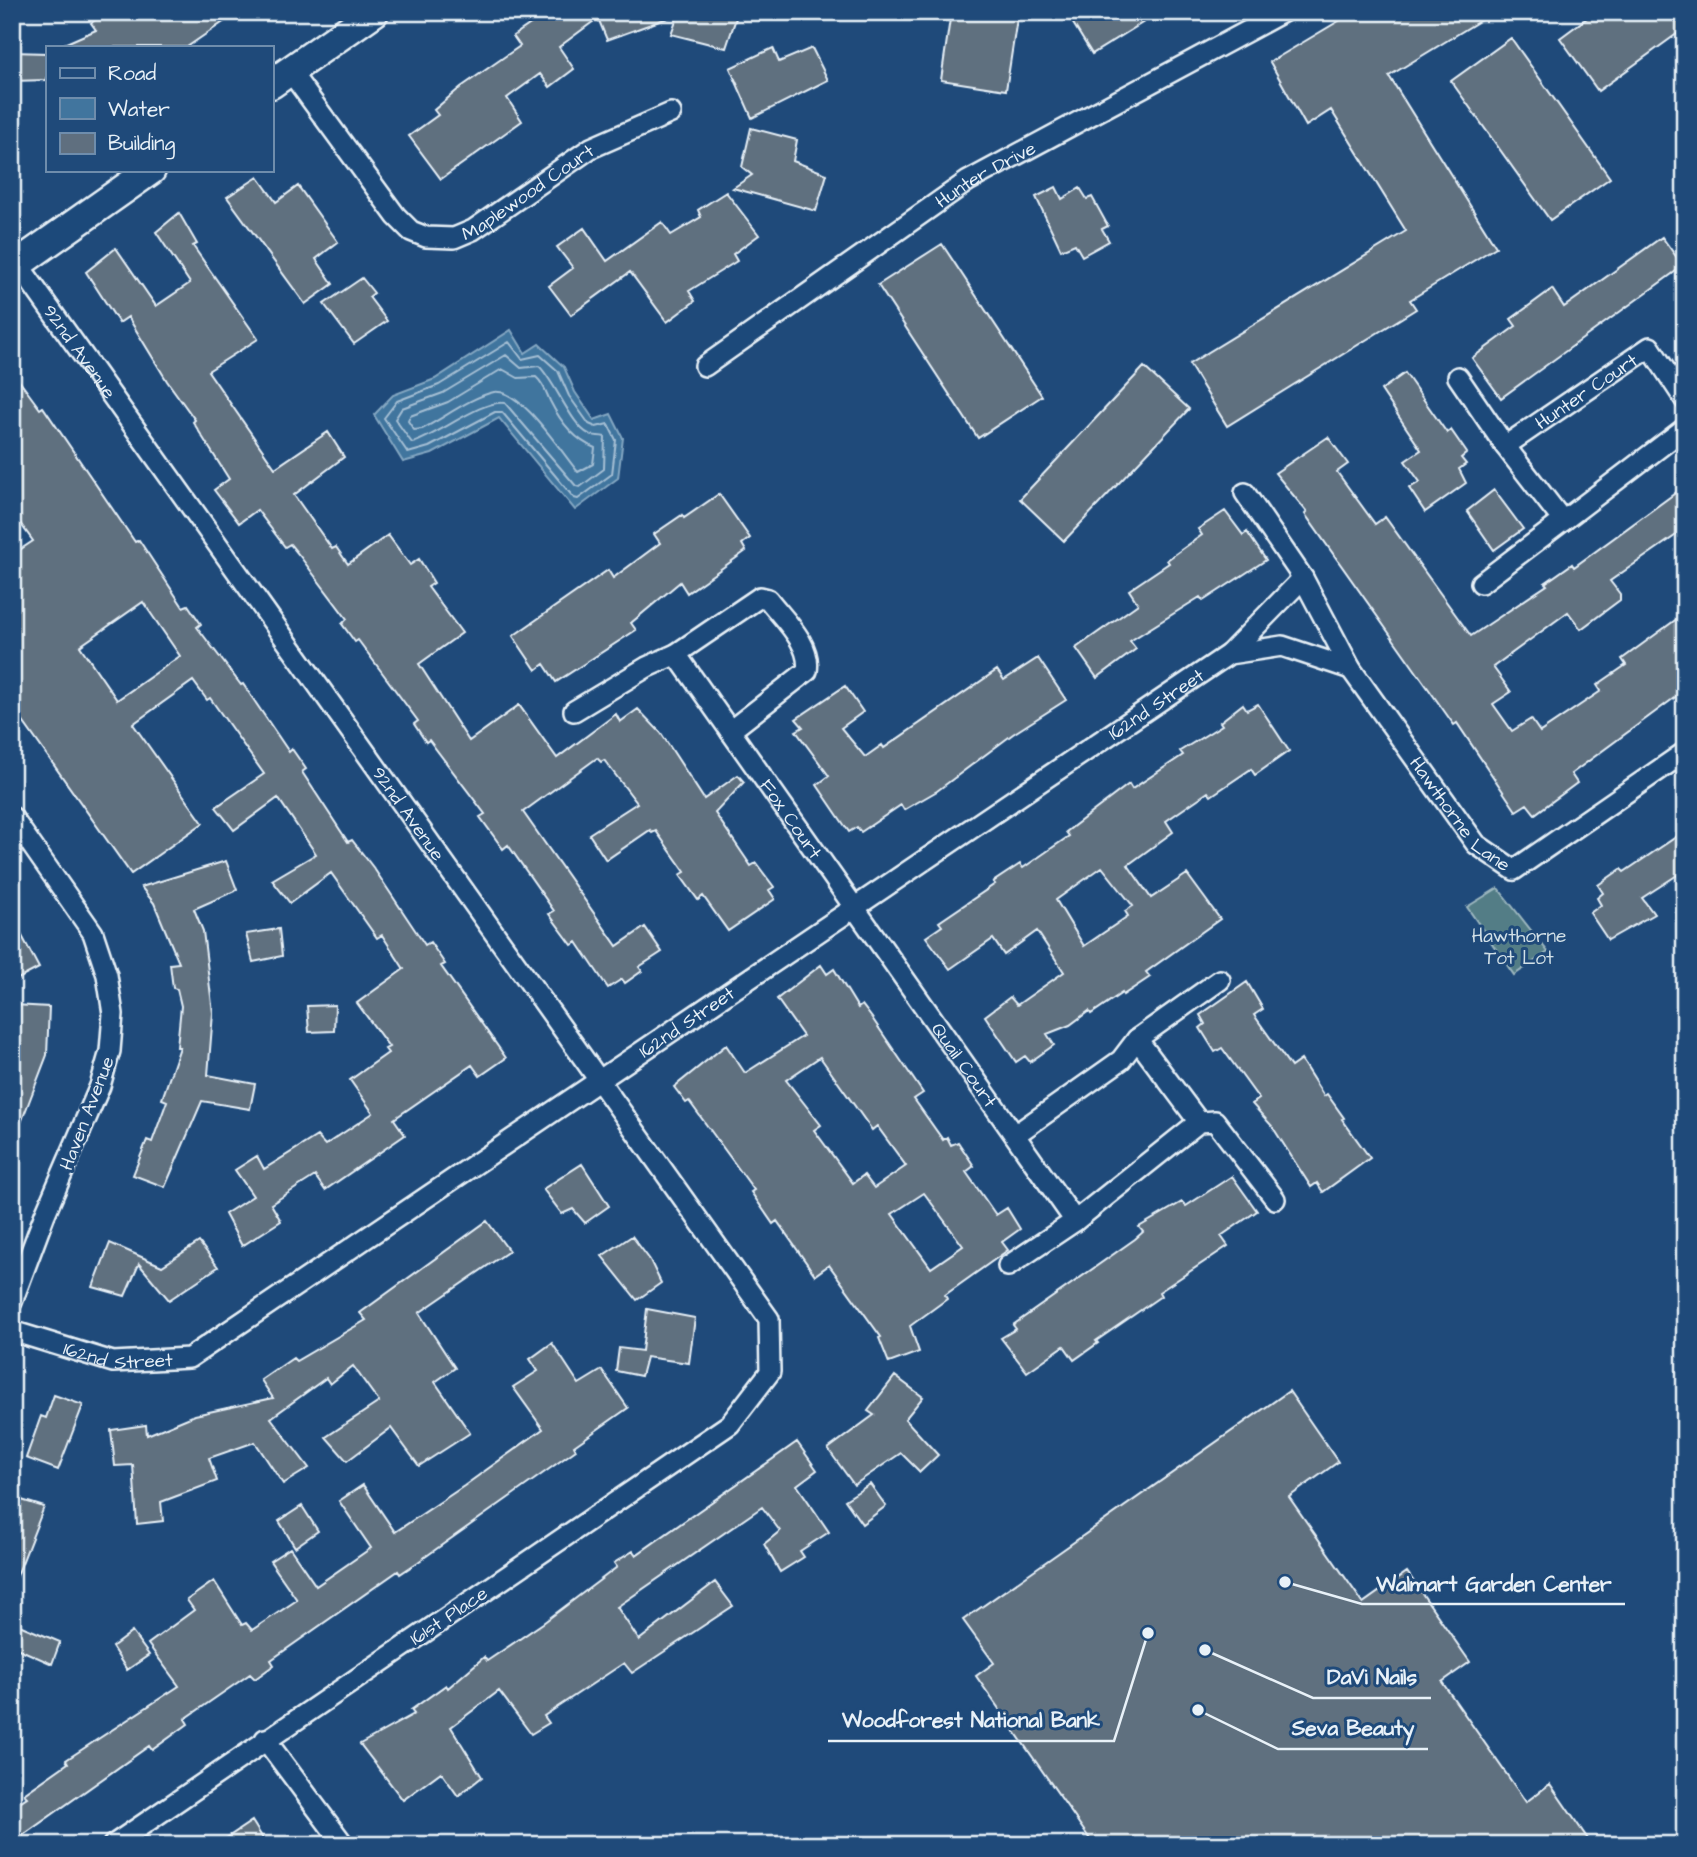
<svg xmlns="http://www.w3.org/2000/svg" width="1697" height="1857" font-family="'Architects Daughter',sans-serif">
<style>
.green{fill:#527d86;stroke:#9db7bf;stroke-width:2}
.water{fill:#41759e;stroke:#84a7c2;stroke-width:2}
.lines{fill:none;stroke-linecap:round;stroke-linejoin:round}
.shore{stroke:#a5bfd4;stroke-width:2}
.building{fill:#5f6f7f;stroke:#e8f1f8;stroke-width:2;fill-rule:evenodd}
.street-casing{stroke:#e8f1f8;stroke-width:24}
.secondary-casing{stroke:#e8f1f8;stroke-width:33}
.street{stroke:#1f4a7a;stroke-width:19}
.secondary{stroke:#1f4a7a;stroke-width:28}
.labels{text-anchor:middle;stroke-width:6;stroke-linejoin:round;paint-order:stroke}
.street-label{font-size:19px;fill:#e8f1f8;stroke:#1f4a7a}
.park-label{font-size:19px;fill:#d2e0e7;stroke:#1f4a7a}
.leader{fill:none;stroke:#e8f1f8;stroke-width:2.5}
.callout-dot{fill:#e8f1f8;stroke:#1f4a7a;stroke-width:2.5}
.callout-label{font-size:21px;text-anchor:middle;font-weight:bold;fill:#e8f1f8;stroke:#1f4a7a;stroke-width:6;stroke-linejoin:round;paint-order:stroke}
</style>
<rect width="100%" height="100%" fill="#1f4a7a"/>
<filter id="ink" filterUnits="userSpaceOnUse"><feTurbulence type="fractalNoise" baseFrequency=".0143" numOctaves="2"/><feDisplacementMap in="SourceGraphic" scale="14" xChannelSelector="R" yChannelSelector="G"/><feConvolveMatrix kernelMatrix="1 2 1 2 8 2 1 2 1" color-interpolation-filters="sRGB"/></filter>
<g filter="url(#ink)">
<path class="green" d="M1498 888 1548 952 1514 975 1467 907Z"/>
<path class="water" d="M511 330 525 353 539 344 564 367 575 392 594 420 611 414 623 438 618 478 575 510 499 418 432 454 403 462 374 415 393 395 435 379Z"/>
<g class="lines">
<path class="shore" d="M509 342 522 359 540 355 558 371 569 396 589 424 596 427 608 424 616 440 612 474 578 499 574 498 502 412H495L429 447 408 453 384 418 397 401 439 385Z
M506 355 521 368 539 366C554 380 573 428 589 434 594 437 600 435 605 437L604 469 580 487 576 486 505 403C482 399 437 436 412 443L395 419 402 408 443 393Z
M502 369 518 378 536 377C544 384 546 392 550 401 560 421 575 440 595 448L593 464 578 472C561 452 521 388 494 392 473 396 442 419 422 429L414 430 408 421 410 416 448 402Z"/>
</g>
<path class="building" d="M106 12H238L187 47H57L96 30 91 23Z
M548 12 676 15 607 40 598 18 559 47 574 69 550 87 540 74 507 98 522 121 441 179 409 136 438 115 434 110 461 87 520 46 513 36Z
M679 12H738L726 48 671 34Z
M951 12H1018L1006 90 941 80Z
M1066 12H1160L1092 54Z
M1354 12H1494L1389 76 1496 247 1410 300 1416 309 1227 426 1189 364 1406 231 1331 110 1306 126 1270 62Z
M1595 12H1685V28L1598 91 1560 38Z
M1511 38 1610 178 1550 220 1451 81Z
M773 48 779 62 812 48 828 80 752 118 730 68Z
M12 52 47 53V80L12 81Z
M751 128 797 140 793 161 827 174 816 211 733 188 752 175 742 167Z
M258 177 276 202 298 186 338 242 316 259 333 284 305 304 227 197Z
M1056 187 1062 199 1080 188 1087 199 1092 197 1108 226 1102 229 1109 241 1082 256 1075 244 1061 250 1036 197Z
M726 192 759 235 733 254 737 261 689 291 695 301 667 322 630 272 571 315 549 286 573 268 557 247 584 228 607 261 662 222 671 235 701 217 698 210Z
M179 213 197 244 193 246 258 339 208 371 275 468 328 432 344 457 294 495 332 549 336 547 348 564 388 535 410 565 419 559 434 583 428 587 462 633 419 664 469 741 519 705 557 758 616 714 620 722 638 709 661 733 704 799 738 775 744 782 715 813 751 866 756 863 774 887 769 890 775 899 728 931 703 896 698 900 680 875 685 872 656 831 652 833 650 830 606 860 589 834 637 803 604 760 601 762 597 758 523 812 617 946 645 927 662 952 639 967 642 971 625 983 622 979 608 988 577 942 572 945 549 914 554 911 508 845 503 849 480 817 485 814 429 740 426 742 414 724 418 721 358 640 355 642 342 624 347 619 299 555 290 544 285 547 257 510 239 523 214 490 229 479 193 422 195 420 167 381 128 317 119 323 86 272 116 248 156 306 190 283 156 232Z
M1662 237 1683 266 1501 398 1472 358 1516 326 1511 319 1552 289 1564 307Z
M942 244 1042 396 978 438 878 285Z
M362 278 374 293 369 297 387 321 354 344 324 304Z
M1144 367 1189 409 1064 541 1020 499Z
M12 371 40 409 43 407 135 542 139 540 183 607 188 605 201 624 197 627 241 685 243 684 289 752 292 749 306 769 302 772 348 842 352 840 375 870 425 945 430 942 445 964 441 966 506 1058 480 1076 472 1065 394 1119 405 1135 325 1190 315 1176 271 1204 281 1221 242 1246 225 1214 253 1196 235 1170 257 1156 264 1169 317 1136 325 1145 373 1113 350 1080 388 1053 385 1049 389 1047 357 1003 404 969 382 935 377 938 331 873 290 903 272 880 316 854 278 798 234 830 216 807 264 774 210 698 207 700 193 681 133 724 203 823 131 874 12 706V555L33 541 12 512ZM143 602 180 656 117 700 80 646Z
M1405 373 1447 433 1451 430 1467 453 1461 458 1466 464 1459 469 1466 483 1425 512 1409 488 1420 482 1405 461 1421 450 1381 390Z
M1328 437 1348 464 1337 472 1375 524 1385 517 1471 636 1547 585 1545 583 1572 564 1574 567 1685 486V529L1610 581 1620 594V600L1581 629 1568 612 1493 667 1511 692 1493 704 1512 731 1531 719 1540 732 1601 691 1597 685 1626 665 1622 659 1685 613V690L1571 774 1577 783 1535 814 1527 804 1516 811 1457 723 1454 725 1305 514 1307 512 1275 473Z
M1494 490 1523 529 1494 550 1467 511Z
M719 494 750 538 742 544 746 551 687 593 680 582 631 623 636 630 556 682 544 664 536 670 513 636 608 570 613 578 660 543 654 534 682 515 684 518Z
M1225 511 1243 535 1247 532 1266 560 1203 601 1200 597 1130 641 1136 649 1097 678 1076 648 1138 604 1129 590 1169 563 1167 560 1202 535 1198 529Z
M1038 658 1066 700 1013 734 937 791 904 810 901 805 861 832 857 827 849 832 817 785 829 776 796 731 803 727 796 719 845 686 863 712 841 728 865 757 882 745 884 748 997 670 1004 680Z
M1243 704 1247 710 1258 704 1289 751 1255 775 1251 769 1211 796 1208 792 1166 821 1173 832 1128 865 1151 898 1187 874 1220 919 1146 972 1150 977 1123 995 1122 993 1091 1014 1089 1011 1070 1025 1047 1034 1054 1045 1030 1062 1025 1056 1016 1062 985 1016 1010 997 1017 1005 1064 972 1037 931 1004 955 993 939 950 969 926 937 942 926 939 922 995 884 993 882 1020 864 1023 868 1069 836 1066 832 1129 784 1132 789 1183 755 1180 751 1222 725 1220 722ZM1102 867 1133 906 1125 911 1128 916 1084 946 1056 900Z
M1685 831V870L1642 898 1654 914 1608 940 1590 913 1601 905 1597 898 1603 893 1598 885 1621 869 1624 872Z
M226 861 237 890 194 909 203 931 213 1013 208 1075 255 1084 250 1109 202 1101 165 1187 133 1175 147 1140 152 1142 167 1101 162 1099 180 1047H177L181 1006 177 989 173 988 170 964 179 963 154 903 141 887Z
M12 917 39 968 12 982Z
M279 929 282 956 253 962 246 934Z
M821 965 827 974 834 969 858 1008 862 1005 872 1018 923 1093 914 1099 943 1140 947 1137 951 1145 958 1142 974 1166 966 1172 996 1215 1007 1208 1020 1229 1002 1242 1008 1250 945 1295 947 1299 910 1326 919 1352 889 1363 879 1338 881 1337 829 1265 815 1275 777 1221 773 1224 751 1192 754 1190 689 1101 686 1103 674 1087 726 1045 745 1073 803 1036 777 999ZM820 1057 872 1130 877 1126 906 1166 874 1188 864 1175 853 1183 814 1130 821 1125 786 1080ZM924 1193 963 1246 931 1268 892 1214Z
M1247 982 1263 1009 1254 1015 1291 1067 1301 1060 1324 1096 1327 1094 1344 1118 1342 1119 1370 1158 1323 1192 1317 1183 1311 1187 1272 1126 1252 1104 1259 1099 1222 1048 1215 1052 1200 1028 1205 1024 1200 1015Z
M14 1005 49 1007 47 1055 14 1141Z
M335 1005 334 1031 309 1032 307 1006Z
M582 1164 609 1206 585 1223 573 1209 562 1214 543 1189Z
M1232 1176 1257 1211 1221 1236 1228 1246 1159 1292 1161 1296 1096 1341 1098 1343 1074 1360 1064 1346 1027 1372 1001 1338 1016 1329 1013 1325 1135 1239 1143 1232 1139 1227 1182 1202 1186 1206Z
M487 1221 509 1251 419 1313 455 1368 435 1382 470 1433 419 1466 391 1428 347 1461 326 1437 379 1402 353 1366 330 1384 326 1378 271 1418 309 1468 283 1484 255 1442 209 1458 217 1481 161 1502 163 1521 137 1524 133 1465 115 1466 111 1430 146 1425 147 1435 195 1415 273 1398 261 1380 293 1358 296 1361 366 1320 360 1313Z
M632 1236 650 1260 661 1283 637 1300 602 1256Z
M199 1242 218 1267 169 1300 139 1264 125 1296 93 1287 110 1243 162 1266Z
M647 1309 695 1318 689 1363 646 1357 641 1376 616 1371 619 1348 642 1351Z
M552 1343 579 1384 602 1370 628 1408 574 1446 576 1450 418 1562 400 1574 398 1571 271 1660 274 1665 255 1679 250 1674 185 1719 188 1724 152 1750 149 1746 12 1843V1807L27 1797 24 1794 68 1763 66 1760 179 1686 148 1644 194 1610 187 1600 214 1581 242 1625 246 1623 252 1630 297 1600 270 1561 290 1548 316 1586 371 1548 339 1501 363 1485 395 1532 464 1486 543 1429 513 1387 538 1371 530 1359Z
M895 1376 923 1397 905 1419 938 1455 920 1472 901 1453 854 1485 828 1449 874 1415 868 1411Z
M1289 1391 1338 1462 1289 1497 1363 1603 1407 1572 1470 1662 1442 1682 1526 1802 1550 1784 1592 1845H1094L976 1676 994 1663 963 1620Z
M54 1395 83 1405 58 1470 26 1458 41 1416 46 1418Z
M797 1442 817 1470 797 1485 829 1532 800 1551 804 1557 780 1572 764 1544 780 1531 762 1507 617 1607 639 1640 715 1582 733 1606 632 1673 624 1663 544 1716 549 1723 531 1734 499 1691 451 1727 482 1777 458 1796 441 1772 403 1800 360 1744 414 1714 411 1710 446 1685 448 1688 484 1657 487 1661 543 1623 604 1577 617 1567 614 1563 633 1551 636 1555Z
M870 1484 886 1506 862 1524 845 1500Z
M12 1497 44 1507 13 1586 12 1585Z
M302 1506 318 1531 295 1547 279 1521Z
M12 1622 60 1642 52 1664 12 1646Z
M132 1632 149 1655 127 1670 112 1647Z
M252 1821 267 1845H216Z"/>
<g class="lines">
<g class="street-casing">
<g id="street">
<path id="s1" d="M290 71 396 216 411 231 426 237 454 238 473 230 591 148 671 113"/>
<path id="s2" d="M18 264 769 1319 770 1372 730 1424 113 1845"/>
<path id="s3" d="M705 366 968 181 1283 12"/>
<path d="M1458 377 1505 446 1563 521 1685 428"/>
<path id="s4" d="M1505 446 1650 347 1685 400"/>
<path id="s5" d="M1245 493 1303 578 1351 669 1476 844 1514 870 1685 752"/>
<path d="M1481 583 1563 521"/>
<path id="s6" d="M676 654 1075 1221"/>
<path d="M1229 654 1303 578"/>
<path d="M574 711 647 667 676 654 760 597 768 599C783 619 812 644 807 671L730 731"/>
<path d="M12 817 93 933 107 975 113 1014 110 1051 100 1086 45 1214 12 1302"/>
<path d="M1137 1039 1199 1122"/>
<path d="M1015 1135 1121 1060 1137 1039 1220 980"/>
<path d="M1008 1266 1075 1221 1199 1122 1215 1121 1275 1199"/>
<path id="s7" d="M12 1331 113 1362 189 1358 1229 654 1282 646 1351 669"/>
<path d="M265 1739 344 1845"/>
</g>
</g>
<g class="secondary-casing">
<path id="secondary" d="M271 84 374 12
M12 268 151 170"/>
</g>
<use href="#street" class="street"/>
<use href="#secondary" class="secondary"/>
</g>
</g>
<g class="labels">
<g class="street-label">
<text dy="7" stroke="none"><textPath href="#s3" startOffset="340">Hunter Drive</textPath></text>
<text dy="7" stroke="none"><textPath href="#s1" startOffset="332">Maplewood Court</textPath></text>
<text dy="7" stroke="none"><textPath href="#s2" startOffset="107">92nd Avenue</textPath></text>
<text dy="7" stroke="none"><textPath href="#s4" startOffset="98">Hunter Court</textPath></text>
<text dy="7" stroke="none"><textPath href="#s7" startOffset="1349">162nd Street</textPath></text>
<text dy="7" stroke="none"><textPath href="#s5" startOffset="388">Hawthorne Lane</textPath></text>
<text dy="7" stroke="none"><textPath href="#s2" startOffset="674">92nd Avenue</textPath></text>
<text dy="7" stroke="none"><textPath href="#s6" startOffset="201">Fox Court</textPath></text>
<text dy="7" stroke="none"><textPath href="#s7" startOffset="782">162nd Street</textPath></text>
<text dy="7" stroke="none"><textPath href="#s6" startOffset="502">Quail Court</textPath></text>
<text transform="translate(86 1113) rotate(-69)" y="7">Haven Avenue</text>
<text dy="7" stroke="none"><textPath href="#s7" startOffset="110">162nd Street</textPath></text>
<text transform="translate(448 1615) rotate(-34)" y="7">161st Place</text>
</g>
<g class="park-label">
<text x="1519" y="942">Hawthorne<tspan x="1519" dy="22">Tot Lot</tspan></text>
</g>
</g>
<path class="leader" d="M1285 1582L1362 1604H1625M1205 1650L1313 1698H1431M1148 1633L1114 1741H828M1198 1710L1278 1749H1428"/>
<g class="callout-dot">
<circle cx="1285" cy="1582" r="7"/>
<circle cx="1205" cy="1650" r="7"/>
<circle cx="1148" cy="1633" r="7"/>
<circle cx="1198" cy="1710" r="7"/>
</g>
<g class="callout-label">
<text x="1494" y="1591">Walmart Garden Center</text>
<text x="1372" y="1684">DaVi Nails</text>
<text x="971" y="1727">Woodforest National Bank</text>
<text x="1353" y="1735">Seva Beauty</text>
</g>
<rect width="1697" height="1857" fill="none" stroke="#1f4a7a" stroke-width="42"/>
<rect x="21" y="21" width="1655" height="1815" fill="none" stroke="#e8f1f8" stroke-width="2.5" filter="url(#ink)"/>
<rect x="46" y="46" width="228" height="126" fill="#1f4a7a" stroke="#6f8dac" stroke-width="2"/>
<rect x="60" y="68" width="35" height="10" fill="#1f4a7a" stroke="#6f8dac" stroke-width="2"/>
<text x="108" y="80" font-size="21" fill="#e8f1f8">Road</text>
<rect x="60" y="98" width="35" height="21" fill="#41759e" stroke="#6f8dac" stroke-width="2"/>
<text x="108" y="116" font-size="21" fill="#e8f1f8">Water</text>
<rect x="60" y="133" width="35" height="21" fill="#5f6f7f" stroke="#6f8dac" stroke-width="2"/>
<text x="108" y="150" font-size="21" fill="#e8f1f8">Building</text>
</svg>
